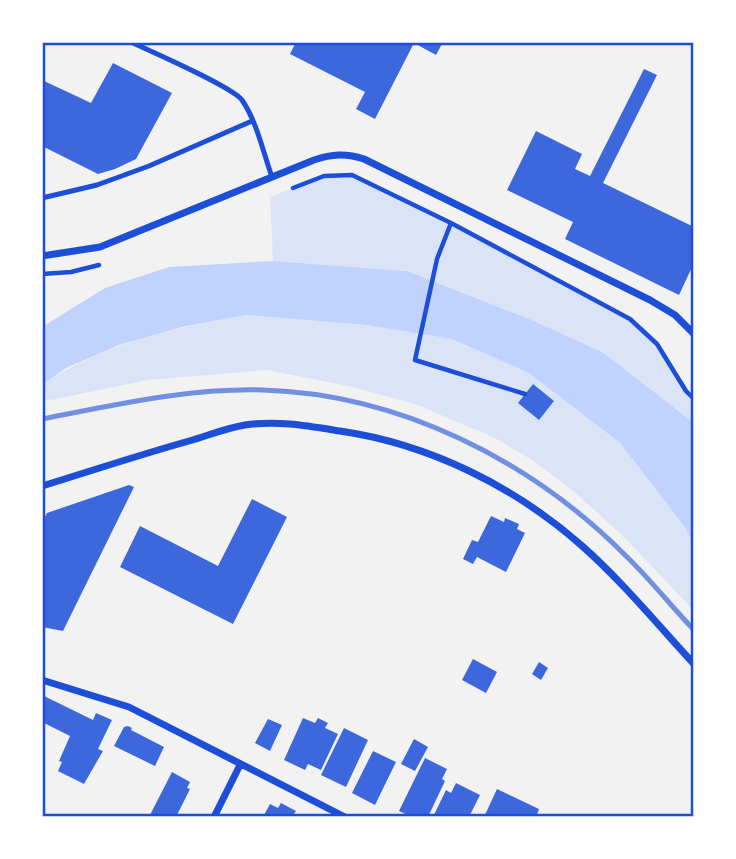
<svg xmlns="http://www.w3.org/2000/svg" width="736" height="859" font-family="Karla,sans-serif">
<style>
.green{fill:#dbe4f7}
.water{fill:#bfd3fe}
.building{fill:#3d67dc}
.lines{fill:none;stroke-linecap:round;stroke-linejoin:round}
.path{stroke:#1d4ed8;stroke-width:4.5}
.service{stroke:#1d4ed8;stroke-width:5}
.minor{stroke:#1d4ed8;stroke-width:7}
.rail{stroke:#7290e2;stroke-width:5}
.neatline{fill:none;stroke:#1d4ed8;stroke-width:2.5}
</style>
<rect width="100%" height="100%" fill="#f2f2f2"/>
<path class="green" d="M352 175 451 223 630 319 650 337 694 399V423L604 353 532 320 407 271 273 261 270 197 324 176Z
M246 315 367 325 452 339 529 373 620 443 684 526 694 545V611L622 535 572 490 535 462 495 438 415 404 348 386 267 370 148 380 51 400 42 399V385C103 343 175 328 246 315Z"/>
<path class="water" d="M273 261 407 271 532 320 604 353 694 423V545L684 526 620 443 529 373 452 339 367 325 246 315 182 327 119 345 66 368 42 385V327L105 288 169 267Z"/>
<path class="building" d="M296 42H443L436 55 414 43 375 119 356 109 365 92 290 54Z
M113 63 172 93 136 159 115 169 98 174 42 146V80L91 103Z
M644 69 657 75 603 183 694 227V263L679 295 565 239 573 222 507 190 536 131 582 154 575 169 590 176Z
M533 384 554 401 539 420 518 403Z
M129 485 134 487 63 631 42 627V522L47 513Z
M252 499 287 517 233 624 120 567 140 526 218 566Z
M491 516 504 522 505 518 519 524 517 529 525 533 506 572 477 557 473 564 463 559 472 540 478 542Z
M473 659 497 672 486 693 462 680Z
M539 662 548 668 541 680 532 674Z
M42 695 93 720 96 713 112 720 98 749 103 751 84 784 58 771 62 762 59 761 70 736 42 722Z
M303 718 315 723 318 718 328 723 325 728 338 734 321 770 308 764 305 770 284 760Z
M268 719 282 725 270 751 255 743Z
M128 726 132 728 131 730 164 747 155 766 114 746 124 727Z
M344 728 368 740 346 787 321 775Z
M414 739 428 747 415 771 401 764Z
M373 751 396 762 375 805 352 793Z
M425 758 447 769 442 779 445 781 428 817H412L399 811Z
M172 772 190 782 187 788 190 789 176 817H149Z
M456 783 480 795 469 817H433L446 790 451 793Z
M497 789 539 809 536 817H484Z
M281 803 296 811 292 817H263L270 804 278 808Z"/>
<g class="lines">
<path class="path" d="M293 188 324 176 352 175 451 223 630 319 657 344 686 391 694 399
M451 223 437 259 415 360 525 394
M42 274 71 272 99 265"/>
<path class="service" d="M131 42C152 52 231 86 242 100 257 122 263 152 272 177
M42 198 97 185 149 166 252 121"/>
<path class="minor" d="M42 256 100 247 314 160C332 154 346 153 364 159L650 300 675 315 694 334
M42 486C91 471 139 455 189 441 207 436 226 428 245 425 277 420 309 426 340 431 429 444 514 486 581 545 622 581 657 624 694 664
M42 680 129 707 345 817
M214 817 240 765"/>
<path class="rail" d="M42 419C115 405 188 388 263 390 399 394 531 460 626 556 650 579 671 606 694 630"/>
</g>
<rect width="736" height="859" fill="none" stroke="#ffffff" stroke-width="88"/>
<rect x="44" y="44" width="648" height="771" class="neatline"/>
</svg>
